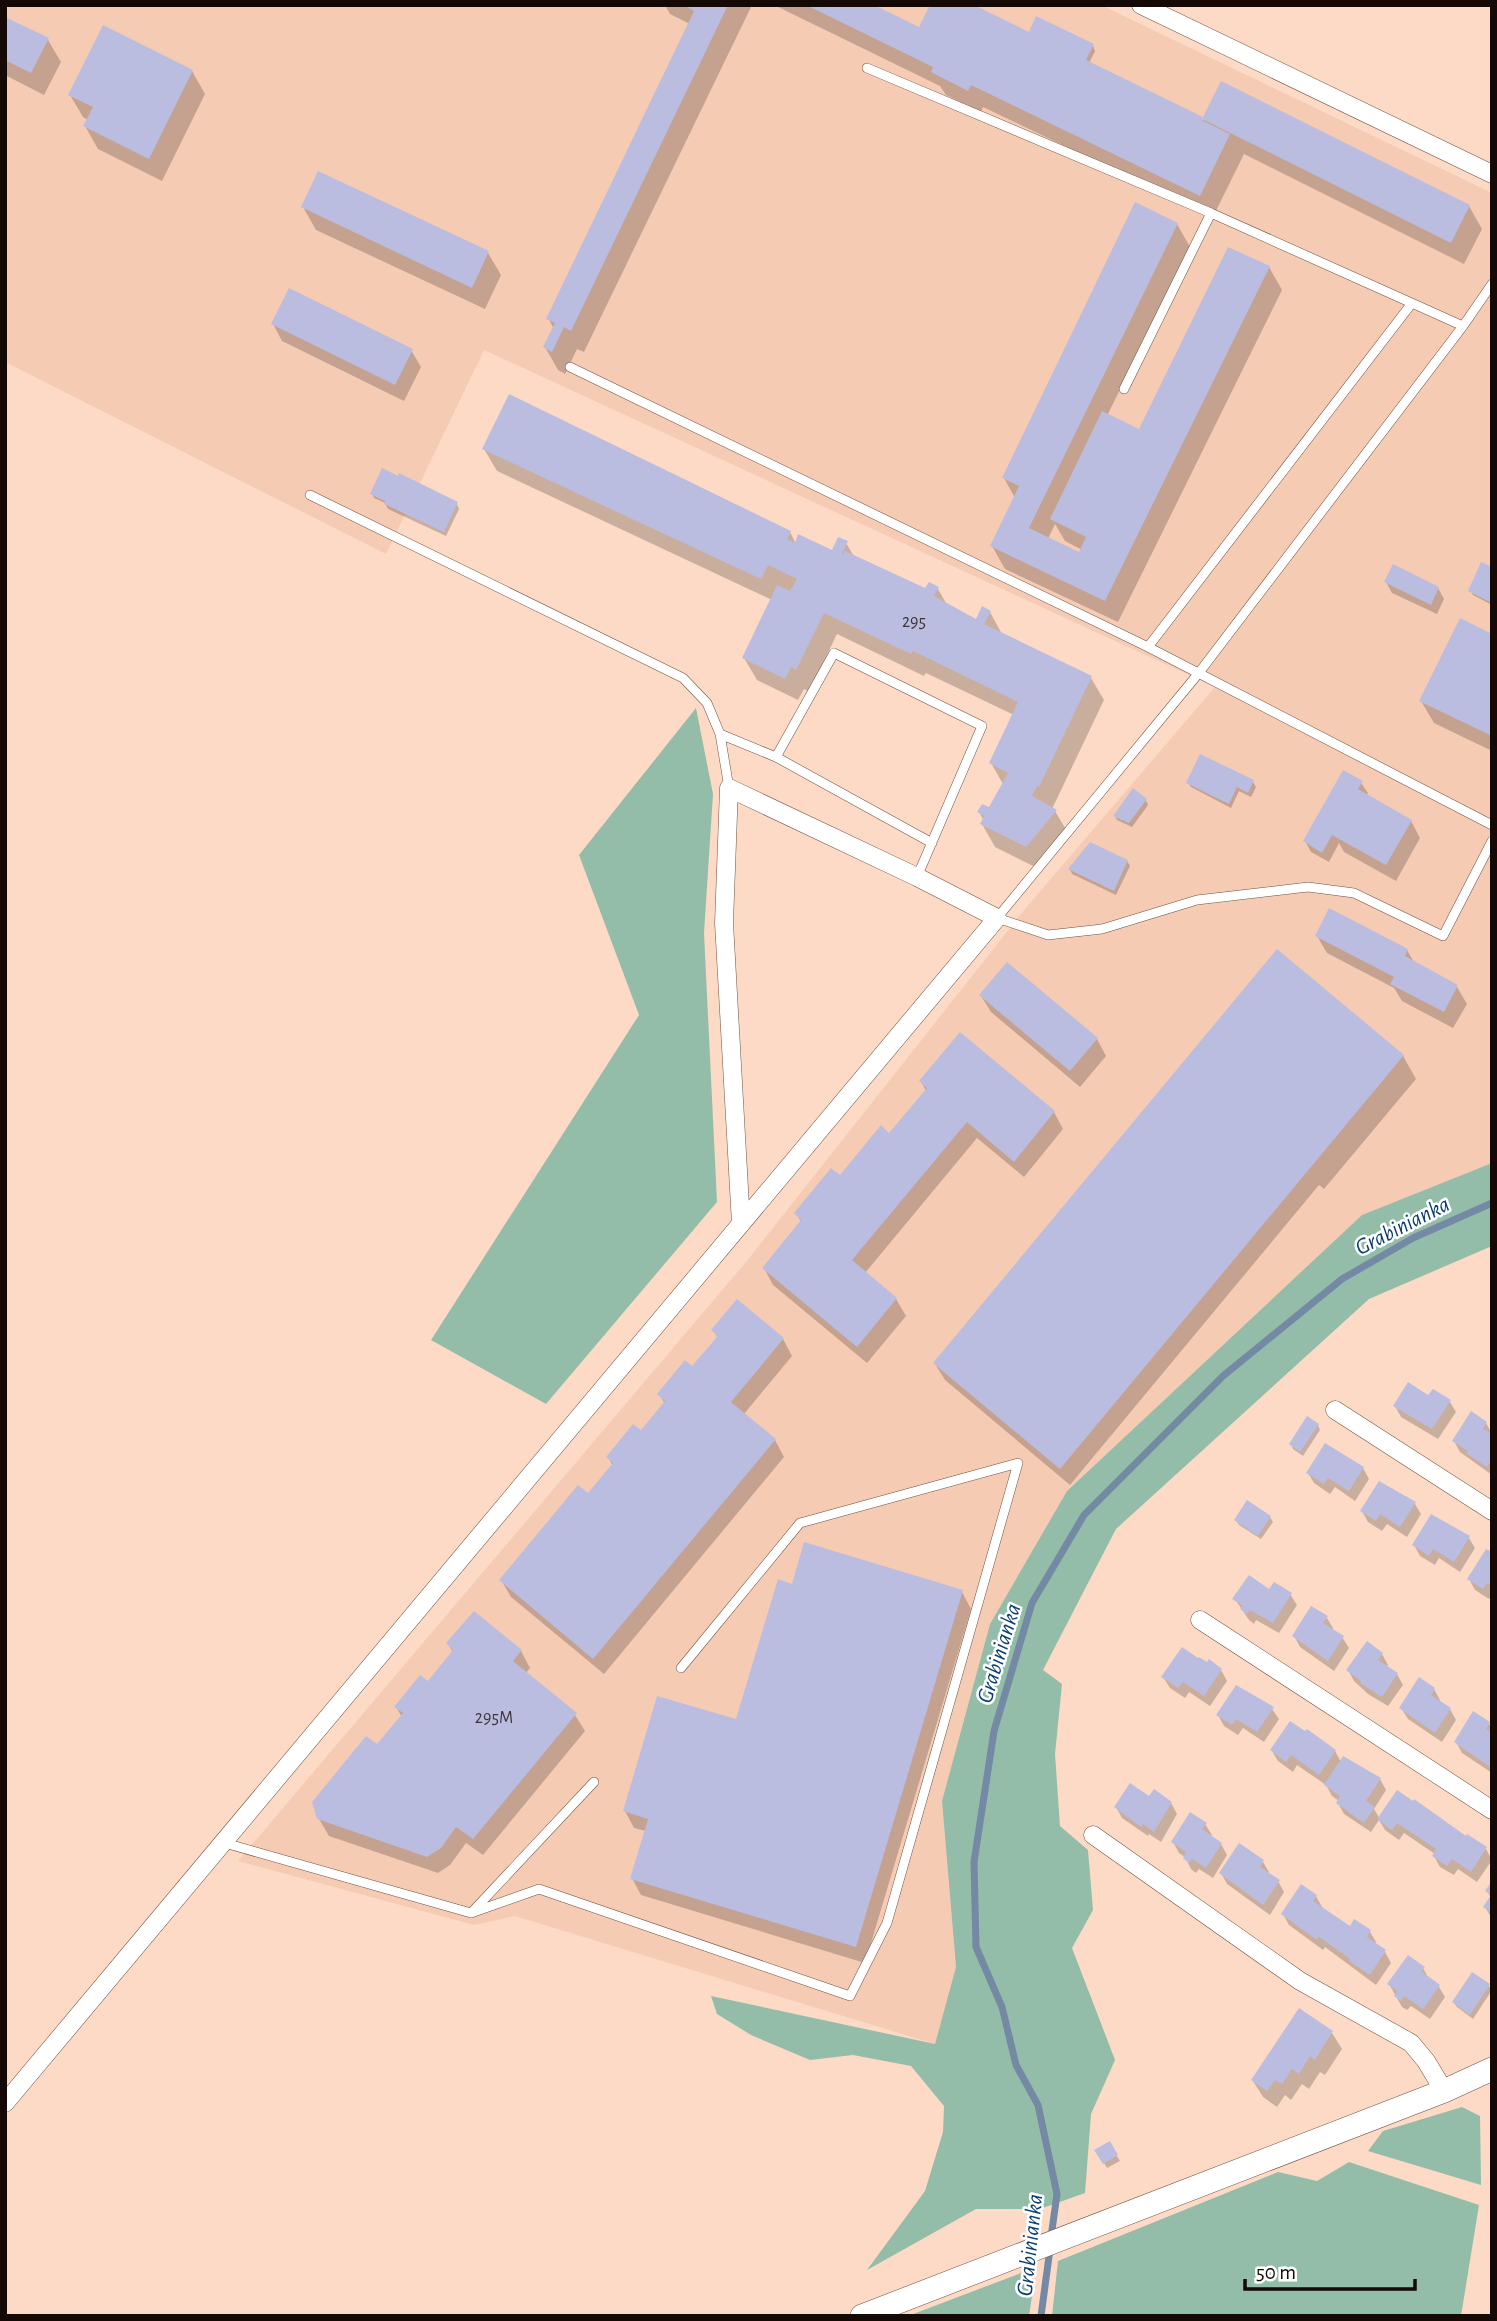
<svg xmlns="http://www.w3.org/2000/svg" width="1497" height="2321" font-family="'Alegreya Sans',sans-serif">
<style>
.built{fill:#f5cbb3}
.green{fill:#93bda8}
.shadow{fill:#0003;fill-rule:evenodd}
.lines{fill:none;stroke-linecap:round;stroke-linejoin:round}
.stream{stroke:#7389a4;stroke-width:7}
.building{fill:#babddf}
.service-casing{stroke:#6f5140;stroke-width:10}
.minor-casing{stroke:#6f5140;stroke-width:19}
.tertiary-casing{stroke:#6f5140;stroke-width:24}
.service{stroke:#fff;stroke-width:9}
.minor{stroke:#fff;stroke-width:18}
.tertiary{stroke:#fff;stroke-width:23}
.labels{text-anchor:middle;stroke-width:5;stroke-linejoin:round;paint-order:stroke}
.number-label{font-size:18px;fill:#3e363b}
.water-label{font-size:23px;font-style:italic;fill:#073e6f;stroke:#fff}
</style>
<rect width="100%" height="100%" fill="#fddac5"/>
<path class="built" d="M5 5H1101L1492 193V1163L1362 1215 1067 1491 990 1624 942 1801 956 1967 935 2044 515 1916 474 1925 238 1861 746 1262 1025 909 1215 687 484 350 386 554 5 362Z"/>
<path class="green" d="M696 708 713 794 704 933 717 1202 546 1404 431 1340 639 1015 579 855Z
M1492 1163V1246L1369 1299 1116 1529 1043 1670 1062 1684 1055 1754 1060 1826 1088 1850 1093 1910 1072 1948 1115 2060 1091 2114 1085 2193 1040 2209H976L867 2270 925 2191 943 2132 944 2106 911 2066 853 2055 810 2060 751 2035 717 2014 711 1996 935 2044 956 1967 942 1801 990 1624 1067 1491 1362 1215Z
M1462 2107 1480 2116 1481 2185 1368 2151 1383 2131Z
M1349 2162 1479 2205 1461 2316H1052L1058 2261 1278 2172 1317 2181Z
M1021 2273 1032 2296 1029 2316H908Z"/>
<path class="shadow" d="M665 5H752L584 352 577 349 565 374 558 370 545 347 554 329 548 318 690 24 670 14Z
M774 5H869L920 29 1034 36 1093 46 1095 51 1089 63 1201 118 1203 121 1221 83 1469 206 1482 229 1464 264 1244 154 1213 217 983 107 981 112 946 95 940 86Z
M5 19 48 40 61 62 44 95 5 75Z
M192 71 205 94 162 181 98 149 85 126 88 120 83 117 70 95Z
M303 207 488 253 501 275 485 309 316 230Z
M1177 224 1190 247 1107 416 1139 432 1269 267 1282 290 1118 622 1005 569 992 546 1015 498 1004 478ZM1055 524 1065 541 1082 550 1080 554 1048 539Z
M273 324 411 350 421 367 404 401 282 341Z
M484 449 790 532 796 544 833 552 846 543 855 558 926 591 938 589 947 605 977 621 990 612 1003 636 1091 678 1104 700 1052 809 1055 811 1068 833 1039 869 995 847 982 824 984 821 979 812 990 810 1003 784 991 763 1014 715 926 673 924 676 837 634 809 692 804 689 798 700 757 680 744 658 772 600 497 471Z
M372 493 457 504 459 509 446 536 388 509 385 503 374 498Z
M1492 569V605L1473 595 1470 590Z
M1386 582 1438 588 1444 599 1437 614 1392 593Z
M1492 636V751L1434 723 1421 701Z
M1253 782 1256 787 1251 797 1239 791 1231 808 1191 787 1188 783Z
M1361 783 1368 793 1366 796 1411 821 1420 838 1396 881 1344 852 1339 843 1329 862 1311 852 1305 841Z
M1146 800 1148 805 1132 827 1117 820 1115 816Z
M1127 861 1130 866 1116 895 1072 874 1070 869Z
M1317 936 1407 950 1415 964 1457 987 1467 1004 1453 1028 1402 1001 1394 988 1327 953Z
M981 996 1097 1039 1106 1056 1080 1087 991 1012Z
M1403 1056 1416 1079 1324 1189 1319 1185 1070 1485 945 1380 935 1364Z
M921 1081 1054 1112 1063 1129 1024 1177 977 1138 865 1273 896 1299 906 1316 867 1363 773 1285 764 1268 801 1222 796 1213 890 1135 926 1091Z
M713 1330 783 1339 792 1356 744 1414 775 1440 784 1457 604 1674 511 1597 501 1580 588 1496 613 1466 608 1457 641 1433 665 1404 659 1394 693 1369 718 1338Z
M1450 1402 1456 1412 1438 1439 1401 1417 1395 1406Z
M1486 1423 1492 1434V1475L1460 1452 1454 1441Z
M1318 1425 1320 1430 1303 1456 1293 1449 1291 1444Z
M1363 1468 1369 1479 1355 1501 1335 1487 1330 1494 1314 1483 1308 1473Z
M1415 1504 1421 1514 1407 1537 1387 1524 1382 1531 1368 1522 1362 1511Z
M1270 1517 1273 1522 1261 1539 1239 1525 1236 1520Z
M1469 1538 1475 1548 1460 1572 1439 1558 1435 1565 1420 1556 1414 1545Z
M1492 1554V1595L1489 1599 1475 1590 1469 1579Z
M793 1586 962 1592 971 1609 865 1963 641 1895 632 1878 646 1831 634 1828 625 1811 737 1722Z
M1270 1591 1290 1594 1297 1605 1279 1633 1256 1620 1254 1624 1249 1620 1235 1599Z
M1327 1618 1333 1628 1332 1630 1342 1637 1349 1648 1334 1671 1300 1647 1294 1636Z
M448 1643 521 1651 530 1668 525 1674 575 1715 585 1731 483 1855 466 1843 450 1865 438 1873 329 1836 319 1819 402 1717 396 1707 429 1683 453 1653Z
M1382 1654 1388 1665 1386 1667 1397 1674 1403 1685 1388 1706 1368 1694 1354 1681 1348 1670Z
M1199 1661 1221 1670 1227 1681 1210 1706 1189 1692 1185 1698 1170 1688 1163 1677Z
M1434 1689 1440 1700 1439 1702 1450 1709 1456 1720 1442 1742 1408 1719 1401 1708Z
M1272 1709 1279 1719 1264 1742 1243 1728 1238 1735 1224 1726 1218 1715Z
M1474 1714 1489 1724 1492 1728V1773L1462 1753 1456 1742Z
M1272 1751H1335L1341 1762 1380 1779 1386 1790 1374 1809 1380 1819 1436 1818 1486 1849 1492 1860 1477 1882 1458 1869 1454 1875 1440 1867 1434 1856 1435 1854 1404 1833 1399 1840 1385 1830 1379 1820 1371 1832 1344 1814 1338 1803 1339 1801 1332 1796 1326 1785 1297 1765 1293 1772 1278 1761Z
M1150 1799 1171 1803 1177 1814 1161 1842 1149 1834 1148 1836 1122 1818 1116 1807Z
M1205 1824 1212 1835 1210 1837 1221 1844 1227 1855 1213 1878 1199 1869 1196 1873 1191 1869 1185 1857 1179 1853 1173 1842Z
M1263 1862 1269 1872 1268 1875 1278 1881 1284 1892 1270 1915 1227 1884 1221 1873Z
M1492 1884V1919L1485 1907 1491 1898 1487 1891Z
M1316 1896 1322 1907 1321 1909 1350 1928 1370 1932 1376 1942 1375 1945 1385 1952 1391 1963 1376 1985 1325 1947 1323 1950 1289 1925 1283 1914Z
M1423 1968 1429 1979 1439 1987 1445 1997 1430 2019 1411 2006 1407 2010 1402 2007 1389 1984Z
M1489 1986 1492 1990 1473 2019 1457 2007 1454 2003Z
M1299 2011 1332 2033 1342 2049 1325 2075 1320 2072 1309 2089 1302 2084 1291 2100 1285 2095 1277 2107 1263 2097 1253 2081Z
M1109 2143 1120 2161 1107 2168 1097 2151Z"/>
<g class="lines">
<path class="stream" d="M1051 2237 1057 2194 1038 2105 1016 2065 1002 2007 976 1947 974 1862 994 1731 1032 1603 1084 1515 1223 1376 1342 1279 1413 1238 1492 1203
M1041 2316 1050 2249"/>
</g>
<path class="building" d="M683 5H728L571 331 564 327 552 352 543 347 555 323 546 319 694 11Z
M806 5H874L919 27 930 5H974L1029 32 1036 16 1094 44 1086 60 1203 117 1201 120 1230 134 1200 196 971 85 968 91 931 72 933 67Z
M5 17 49 38 31 73 5 60Z
M103 25 193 70 149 159 83 126 93 107 68 95Z
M1221 81 1470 205 1451 243 1202 119Z
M318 171 489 251 472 288 301 207Z
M1135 202 1178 223 1029 528 1079 552 1086 537 1050 519 1102 411 1139 429 1228 247 1270 266 1105 601 990 546 1019 486 1002 478Z
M289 288 413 349 395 385 271 324Z
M509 394 791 531 787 539 795 543 798 534 832 550 838 537 848 541 842 554 843 555 845 551 925 588 929 582 939 587 934 596 976 619 982 606 991 611 984 624 1092 676 1039 787 1037 786 1032 796 1057 810 1026 847 980 824 984 816 977 812 982 804 989 807 1008 773 989 763 1018 702 913 651 911 654 824 613 796 670 791 667 785 679 742 658 777 585 790 591 797 579 768 565 761 579 482 449Z
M382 468 398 476 399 473 458 502 444 532 384 504 385 501 370 494Z
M1481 562 1492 567V603L1468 591Z
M1393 564 1439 587 1431 605 1384 582Z
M1460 618 1492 634V736L1419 701Z
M1200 754 1254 780 1248 793 1237 787 1229 804 1186 783Z
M1343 770 1363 781 1358 789 1412 820 1386 865 1332 835 1322 853 1303 841Z
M1133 788 1147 799 1129 823 1113 816Z
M1090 842 1128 860 1114 891 1068 869Z
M1329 908 1408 949 1405 956 1458 985 1444 1012 1390 984 1394 977 1315 936Z
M1277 949 1404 1055 1060 1469 933 1363Z
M1007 962 1098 1038 1070 1071 979 995Z
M960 1032 1055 1111 1014 1162 967 1122 852 1260 897 1298 857 1347 762 1268 801 1220 794 1213 831 1168 840 1175 881 1125 889 1133 927 1088 919 1081Z
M737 1299 784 1338 731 1402 776 1439 593 1659 499 1580 578 1485 588 1493 613 1463 606 1457 633 1424 641 1430 665 1401 657 1394 685 1360 692 1366 718 1336 711 1330Z
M1408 1382 1428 1395 1433 1389 1451 1400 1432 1429 1393 1406Z
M1471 1411 1487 1422 1483 1429 1492 1434V1460L1487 1467 1466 1453 1468 1451 1452 1441Z
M1307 1416 1319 1424 1300 1452 1289 1444Z
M1325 1443 1364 1467 1349 1491 1328 1478 1324 1484 1306 1473Z
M1379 1481 1416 1502 1400 1527 1380 1514 1376 1521 1360 1511Z
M1247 1500 1271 1516 1258 1536 1234 1520Z
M1431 1514 1470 1536 1454 1562 1433 1549 1429 1556 1412 1545Z
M804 1542 963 1590 856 1947 630 1879 648 1819 623 1811 657 1696 736 1719 778 1579 792 1584Z
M1486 1549 1492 1552V1586L1487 1583 1483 1589 1467 1579Z
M1249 1575 1269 1589 1274 1582 1292 1593 1273 1623 1250 1610 1247 1614 1240 1609 1243 1606 1232 1599Z
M1311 1606 1328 1616 1323 1623 1344 1636 1328 1661 1292 1636Z
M474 1611 522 1650 513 1661 577 1713 473 1839 456 1827 441 1848 427 1857 317 1819 312 1802 366 1736 377 1744 403 1713 394 1707 420 1675 428 1681 453 1650 446 1643Z
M1367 1641 1383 1653 1378 1660 1398 1673 1382 1697 1360 1683 1361 1681 1346 1670Z
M1182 1647 1198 1658 1199 1657 1207 1662 1209 1659 1222 1669 1204 1696 1183 1682 1178 1688 1161 1677Z
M1419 1677 1435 1688 1431 1695 1451 1708 1435 1733 1399 1708Z
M1236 1685 1274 1707 1257 1732 1236 1719 1232 1725 1216 1715Z
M1473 1711 1490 1722 1486 1729 1492 1733V1764L1490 1767 1454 1742Z
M1290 1721 1305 1731 1307 1729 1336 1750 1319 1775 1291 1755 1286 1762 1270 1750Z
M1343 1756 1381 1778 1366 1801 1375 1807 1364 1823 1336 1803 1340 1796 1324 1785Z
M1130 1783 1149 1796 1154 1789 1172 1802 1154 1832 1143 1824 1141 1827 1114 1807Z
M1397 1790 1413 1801 1414 1799 1466 1836 1467 1834 1487 1847 1471 1872 1452 1859 1447 1866 1432 1856 1436 1849 1397 1823 1392 1830 1377 1819Z
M1190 1812 1207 1823 1202 1829 1222 1843 1206 1868 1192 1859 1189 1863 1183 1858 1186 1852 1171 1842Z
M1239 1843 1264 1860 1260 1867 1280 1880 1263 1905 1219 1873Z
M1492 1881V1913L1483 1907 1491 1895 1485 1891Z
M1301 1884 1317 1895 1313 1901 1350 1926 1354 1919 1371 1930 1367 1937 1386 1950 1370 1975 1349 1961 1350 1959 1335 1948 1319 1937 1317 1940 1281 1914Z
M1408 1955 1425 1967 1421 1971 1440 1985 1423 2009 1404 1996 1401 2001 1394 1996 1397 1991 1387 1984Z
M1472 1972 1490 1984 1470 2015 1452 2002Z
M1299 2008 1333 2031 1315 2060 1310 2056 1299 2074 1292 2069 1282 2084 1275 2080 1267 2091 1251 2080Z
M1110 2141 1118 2155 1103 2164 1094 2150Z"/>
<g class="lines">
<g class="service-casing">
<path id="service" d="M867 68 1211 213
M1492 284 1463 326 1198 674 997 918 1048 935 1102 929 1197 900 1308 887 1354 893 1443 936 1492 841
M1412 303 1148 647 1492 825
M570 367 1148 647
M1124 389 1211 213 1463 326
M310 495 683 678 707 703 720 734 729 788
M720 734 776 757
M917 877 982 726 834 653 776 757 932 843
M221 1842 471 1913 539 1889 850 1996 887 1923 1018 1463 800 1523 681 1668
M473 1911 594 1782"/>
</g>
<g class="minor-casing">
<path id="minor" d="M1141 5 1492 174
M1335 1410 1492 1511
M1200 1620 1492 1810
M1093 1835 1300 1981 1411 2043 1426 2061 1444 2091
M5 2103C334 1706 667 1313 997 918L917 877 729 788 724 923 741 1224"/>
</g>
<g class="tertiary-casing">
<path id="tertiary" d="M862 2316 1444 2091 1492 2069"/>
</g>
<use href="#service" class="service"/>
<use href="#minor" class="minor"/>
<use href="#tertiary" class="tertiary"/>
</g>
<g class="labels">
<g class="number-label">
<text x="914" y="627">295</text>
<text x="494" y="1723">295M</text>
</g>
<g class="water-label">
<text transform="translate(1402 1225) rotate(-27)" y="8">Grabinianka</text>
<text transform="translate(998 1653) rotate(-73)" y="8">Grabinianka</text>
<text transform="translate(1029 2245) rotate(-84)" y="8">Grabinianka</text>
</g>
</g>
<rect width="1497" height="2321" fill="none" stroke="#140904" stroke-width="14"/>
<path d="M1245 2279v10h170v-10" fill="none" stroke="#140904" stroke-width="3.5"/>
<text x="1256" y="2279" font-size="21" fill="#140904" stroke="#ffffff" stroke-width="5" paint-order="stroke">50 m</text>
</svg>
